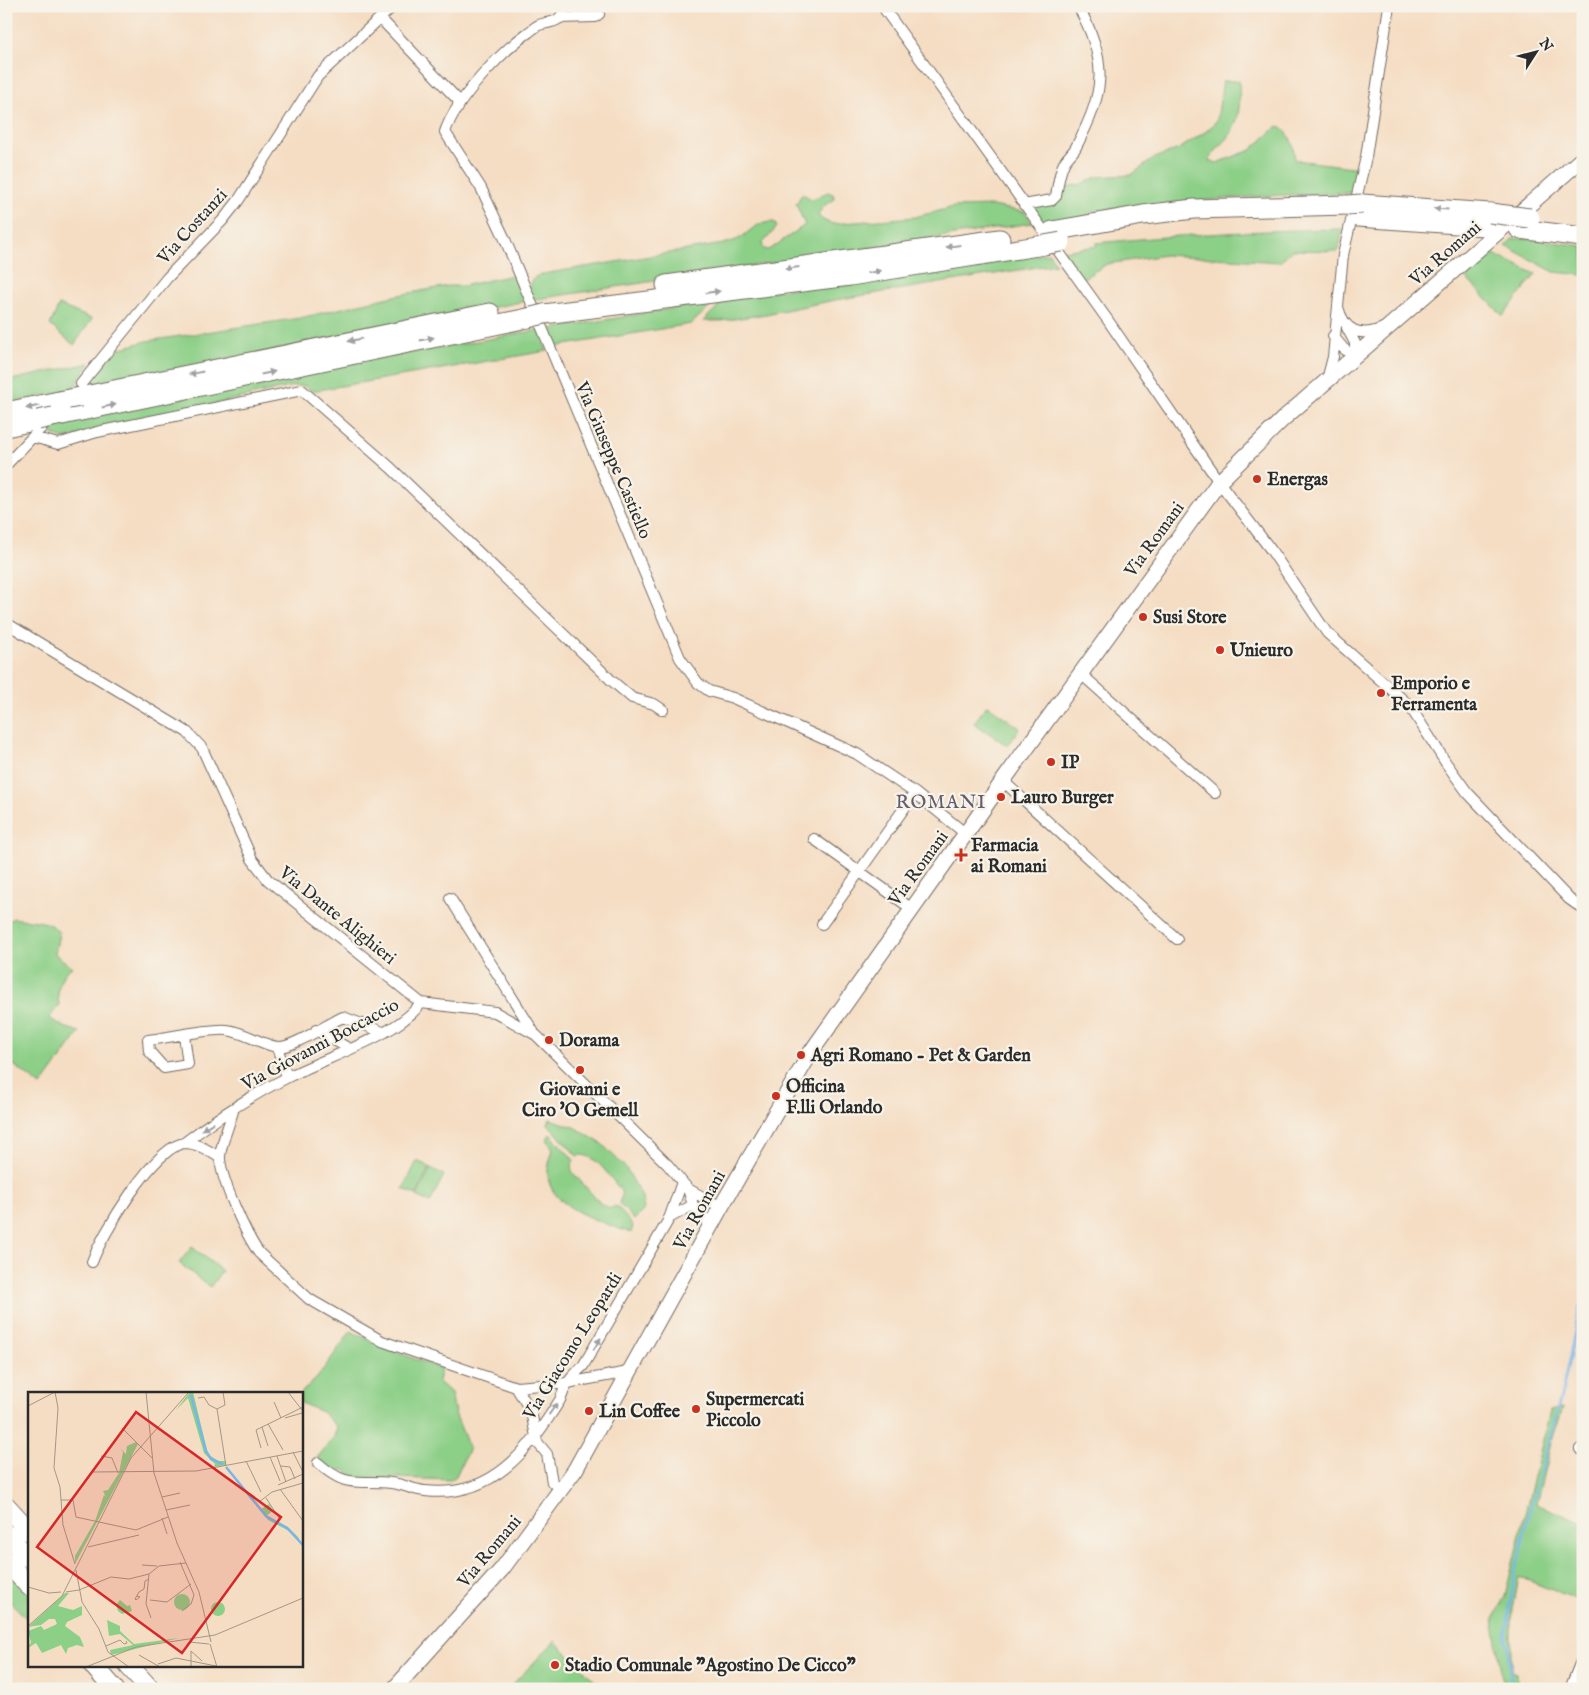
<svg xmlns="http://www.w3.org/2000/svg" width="1589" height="1695" font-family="'IM FELL English',serif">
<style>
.green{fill:#8ccf87;stroke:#5c7d59}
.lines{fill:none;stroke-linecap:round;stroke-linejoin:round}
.stream{stroke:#78b5ea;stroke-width:2.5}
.street-casing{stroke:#726960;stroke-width:12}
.secondary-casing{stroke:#726960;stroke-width:17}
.highway-casing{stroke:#726960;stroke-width:21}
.street{stroke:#fff;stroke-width:10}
.secondary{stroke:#fff;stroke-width:15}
.highway{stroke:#fff;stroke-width:19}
.highway-bridge-casing{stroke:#726960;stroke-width:21;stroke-linecap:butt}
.highway-bridge{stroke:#fff;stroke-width:19}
.oneway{fill:#a0a0a0}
.poi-dot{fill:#c8321e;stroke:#f7f3e8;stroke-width:2}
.labels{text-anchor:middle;stroke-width:4.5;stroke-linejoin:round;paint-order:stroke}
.street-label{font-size:18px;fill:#2b2b2b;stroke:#f7f3e8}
.poi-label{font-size:18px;font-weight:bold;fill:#2b2b2b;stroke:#f7f3e8;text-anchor:start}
.neighbourhood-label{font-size:19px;letter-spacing:1px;fill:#635c6f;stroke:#f7f3e8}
.inset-river{fill:none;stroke:#78b5ea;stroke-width:2.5}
.inset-road{fill:none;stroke:#a49686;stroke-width:1}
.view{fill:#d62828;fill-opacity:0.15;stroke:#d62828;stroke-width:2.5}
.inset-edge{fill:none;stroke:#2b2b2b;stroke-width:2.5}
</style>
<rect width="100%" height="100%" fill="#f7f3e8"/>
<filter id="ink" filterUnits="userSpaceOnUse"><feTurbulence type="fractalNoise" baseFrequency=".02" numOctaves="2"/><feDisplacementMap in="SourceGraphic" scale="10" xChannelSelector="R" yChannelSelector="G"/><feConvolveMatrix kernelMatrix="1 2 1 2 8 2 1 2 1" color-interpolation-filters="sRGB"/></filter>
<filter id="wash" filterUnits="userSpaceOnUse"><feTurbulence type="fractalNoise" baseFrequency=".0096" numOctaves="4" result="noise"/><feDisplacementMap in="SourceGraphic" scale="20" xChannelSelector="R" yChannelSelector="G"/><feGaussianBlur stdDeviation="1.12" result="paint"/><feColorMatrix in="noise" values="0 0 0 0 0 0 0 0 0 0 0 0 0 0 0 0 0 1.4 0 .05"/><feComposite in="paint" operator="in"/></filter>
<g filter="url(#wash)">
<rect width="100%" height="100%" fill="#f5ddc3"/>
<path class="green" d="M1223 81H1239C1240 102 1241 121 1227 139 1221 146 1214 151 1209 160L1217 163 1251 150 1278 126C1292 133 1293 145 1295 160L1360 168 1354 193C1265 194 1176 202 1088 212L1089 217 1040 222 1030 207 1047 204 1062 188 1082 184 1096 177 1131 175 1155 158 1179 149 1208 130 1217 120Z
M828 192 833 194 835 199 825 205 818 214 821 219 832 224 915 217 954 207 992 206 1025 212 1032 223 531 300 529 287 535 277 543 274 723 244C729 242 736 241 742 237 753 228 758 222 774 222L777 227 762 244 764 249 769 250 805 225 796 204 802 194 812 199Z
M1343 229 1338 251 1292 250 1280 262 1165 255 1107 264 1082 279 1063 251 1097 246 1096 243C1178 235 1260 230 1343 229Z
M1524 238 1583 246V275L1554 272 1506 246 1512 239Z
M1487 251 1536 274 1503 316 1461 273Z
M1049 253 1056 264 835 300 766 314 721 321H703L720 305H712L691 324 553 347 546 330 780 290Z
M513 275 526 301 84 388 114 350 147 341 300 318 394 296 448 286H462Z
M59 305 92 319 74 345 50 325Z
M539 330 547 351 312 391 305 386H293L63 439 51 433 50 425 303 372Z
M90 363 72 390 6 404V381Z
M987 705 1020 728 1008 746 974 723Z
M14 918C29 921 51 919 59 933L55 954 72 967C58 976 57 991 59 1005L49 1018 64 1027 80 1032 41 1086 6 1059V922Z
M550 1119 574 1127 602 1144 626 1168 642 1197 644 1210 634 1220 619 1203 622 1195 620 1189C610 1178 594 1150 577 1156L548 1124Z
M550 1134 574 1160 571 1167 573 1173 601 1204 610 1208 617 1206 633 1226 631 1233C606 1223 550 1209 548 1176 547 1167 551 1157 553 1149L547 1139Z
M417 1161 430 1167 416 1195 403 1189Z
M431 1168 444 1175 430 1203 417 1196Z
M192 1247 222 1271 210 1287 179 1263Z
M351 1331 384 1347 441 1369 438 1381 451 1393 455 1413 469 1448 456 1476 451 1480 396 1478 357 1479 345 1470H332L317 1458 334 1437 337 1427 322 1412 301 1403 300 1394 317 1378Z
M1563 1408 1551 1443 1536 1504 1583 1523V1602L1519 1577 1511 1620V1671L1516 1673 1518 1689H1505L1493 1619 1505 1596 1550 1411Z
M6 1566 29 1591V1621L6 1597Z
M555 1641 603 1689H508Z"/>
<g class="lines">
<path class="stream" d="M1512 1689 1506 1635 1514 1578 1528 1517 1562 1393 1583 1293"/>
</g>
</g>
<g filter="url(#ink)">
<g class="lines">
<g class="street-casing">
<path id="street" d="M564 6C562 25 549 21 539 25 536 26 532 30 529 32 501 52 456 99 445 132L481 188 504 237 680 658 698 683 709 691 733 698 857 754 915 793 966 834
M885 10 1107 319 1219 482 1271 550 1327 633 1409 705 1446 763 1467 792 1569 899 1583 909
M380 18 458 100V108
M559 18 595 17 599 14 595 6
M1024 205 1052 200 1056 196C1058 185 1059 173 1064 163 1067 157 1073 153 1076 147 1105 92 1109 62 1078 6
M1338 307C1344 331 1360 338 1383 328
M1333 336 1343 348 1355 357V343L1347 328
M1327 380 1333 357 1343 255 1366 157 1389 6
M81 384 167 278 223 220 238 201 318 76 393 6
M33 437 58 444 97 432 302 390 391 468 611 680 632 698 654 704 663 710
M6 465 42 427
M6 623 187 732 202 748 252 859 268 880 421 1003 495 1012 536 1035 668 1165 688 1189 693 1205 712 1226
M1080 673 1215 793
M1003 781 1177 939
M814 839 912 909
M450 898 533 1031
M822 924 915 793
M316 1030 350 1049
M184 1035 188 1064 164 1068 149 1051 148 1040C167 1038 210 1028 227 1030 245 1032 264 1046 278 1047 293 1048 327 1024 343 1017L383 1032
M277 1047 287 1077
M233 1111C230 1123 219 1148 220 1159 222 1182 246 1235 259 1253L309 1299 382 1341 516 1387 567 1383 623 1373 628 1375
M184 1143C215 1119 254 1094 290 1076 327 1057 397 1036 421 1003
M688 1189 721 1207
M669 1218 693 1205
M92 1262C101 1236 155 1145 185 1143 197 1143 210 1151 220 1158
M516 1387 531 1411 537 1442 547 1454 552 1482 562 1490
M1580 1449 1583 1450
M318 1463C349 1490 355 1479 391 1483 403 1484 413 1490 425 1491 492 1499 528 1451 560 1400 563 1394 564 1388 568 1383 571 1377 578 1371 583 1366L669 1219 682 1182
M1572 1684 1583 1656"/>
</g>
<g class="secondary-casing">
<path id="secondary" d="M394 1689 502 1569 575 1470 721 1207 811 1052 1003 781 1219 482 1284 418 1583 158"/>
</g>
<g class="highway-casing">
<path id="highway" d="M1362 204 1490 213
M1358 217 1485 226
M1519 229 1583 237
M1052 231 1143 215 1194 209 1347 205
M666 285 1000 239
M544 314 850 276 1044 245
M80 397 490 313
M6 412 59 401
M62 415 528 318
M6 427 38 420
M6 1506 29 1531
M6 1534 29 1558
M6 1561 29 1586
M94 1666 114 1689
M129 1666 150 1689"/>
</g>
<use href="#street" class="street"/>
<use href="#secondary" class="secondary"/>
<use href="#highway" class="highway"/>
<g class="highway-bridge-casing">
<path id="highway-bridge" d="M1347 205 1362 204
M1490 213 1530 218
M1044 245 1061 242
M528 318 544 314
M59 401 80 397
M38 420 62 415"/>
</g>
<use href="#highway-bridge" class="highway-bridge"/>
</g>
<defs><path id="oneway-solid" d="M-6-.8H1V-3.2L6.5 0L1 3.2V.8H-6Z" transform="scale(1.25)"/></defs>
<g class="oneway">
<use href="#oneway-solid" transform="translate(1441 209) rotate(-176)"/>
<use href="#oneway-solid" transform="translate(953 246) rotate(172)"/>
<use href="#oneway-solid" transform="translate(792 268) rotate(172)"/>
<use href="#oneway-solid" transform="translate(874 272) rotate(-9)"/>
<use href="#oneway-solid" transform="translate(713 292) rotate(-7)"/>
<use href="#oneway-solid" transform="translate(427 339) rotate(-12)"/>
<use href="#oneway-solid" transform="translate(355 340) rotate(168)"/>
<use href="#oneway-solid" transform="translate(196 373) rotate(168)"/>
<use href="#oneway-solid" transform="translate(268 373) rotate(-12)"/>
<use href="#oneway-solid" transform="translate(109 406) rotate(-12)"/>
<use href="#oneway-solid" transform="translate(33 407) rotate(168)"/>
<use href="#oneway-solid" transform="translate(208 1126) rotate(147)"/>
<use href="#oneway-solid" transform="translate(597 1344) rotate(-58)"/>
<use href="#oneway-solid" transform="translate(553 1409) rotate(-54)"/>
</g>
</g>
<g class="poi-dot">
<circle cx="1257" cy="479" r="5"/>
<circle cx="1143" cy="617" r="5"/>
<circle cx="1220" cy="650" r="5"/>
<circle cx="1381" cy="693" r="5"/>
<circle cx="1051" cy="762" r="5"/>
<circle cx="1001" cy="797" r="5"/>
<path d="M958.5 847.5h5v5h5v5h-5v5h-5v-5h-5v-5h5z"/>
<circle cx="549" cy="1040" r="5"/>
<circle cx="801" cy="1055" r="5"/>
<circle cx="580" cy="1070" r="5"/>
<circle cx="776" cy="1096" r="5"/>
<circle cx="696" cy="1409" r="5"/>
<circle cx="589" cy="1411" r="5"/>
<circle cx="555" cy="1665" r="5"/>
</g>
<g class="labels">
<g class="street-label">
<text transform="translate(192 226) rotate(-48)" y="6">Via Costanzi</text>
<text transform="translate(1445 253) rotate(-41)" y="6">Via Romani</text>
<text transform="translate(614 460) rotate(67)" y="6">Via Giuseppe Castiello</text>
<text transform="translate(1154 539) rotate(-54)" y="6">Via Romani</text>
<text transform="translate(918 868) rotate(-54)" y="6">Via Romani</text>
<text transform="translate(338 915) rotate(39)" y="6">Via Dante Alighieri</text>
<text transform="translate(320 1044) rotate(-28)" y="6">Via Giovanni Boccaccio</text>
<text transform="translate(699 1210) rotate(-61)" y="6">Via Romani</text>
<text transform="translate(572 1346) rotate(-58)" y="6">Via Giacomo Leopardi</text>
<text transform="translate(489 1551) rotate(-50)" y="6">Via Romani</text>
</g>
<g class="poi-label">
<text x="1267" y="485">Energas</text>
<text x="1153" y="623">Susi Store</text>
<text x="1230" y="656">Unieuro</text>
<text x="1391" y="689">Emporio e<tspan x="1391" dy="21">Ferramenta</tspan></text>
<text x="1061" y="768">IP</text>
<text x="1011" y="803">Lauro Burger</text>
<text x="971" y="851">Farmacia<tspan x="971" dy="21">ai Romani</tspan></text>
<text x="559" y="1046">Dorama</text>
<text x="811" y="1061">Agri Romano - Pet &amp; Garden</text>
<text x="786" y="1092">Officina<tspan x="786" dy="21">F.lli Orlando</tspan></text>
<text x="580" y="1095" text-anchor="middle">Giovanni e<tspan x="580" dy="21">Ciro 'O Gemell</tspan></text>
<text x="706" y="1405">Supermercati<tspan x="706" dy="21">Piccolo</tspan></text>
<text x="599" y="1417">Lin Coffee</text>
<text x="565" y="1671">Stadio Comunale "Agostino De Cicco"</text>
</g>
<g class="neighbourhood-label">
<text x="941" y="808">ROMANI</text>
</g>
</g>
<g transform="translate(28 1392)">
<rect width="275" height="275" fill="#f5ddc3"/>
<path d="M162 0H165L180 62 190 69H198V73L186 75 187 72 176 61 160 6 148 18ZM108 50 110 52 47 172V164L67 129 76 103 78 105 75 99 80 98 91 81 95 60 92 56 98 62 99 54ZM226 109 233 117 241 112 245 119 238 124 260 135 270 145 275 155 263 140 240 128ZM37 201H41L30 214 45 218 54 214V223L39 230 37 234 52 245 56 255 49 253 40 256 38 262 33 253 14 261 8 251 0 256 3 250 0 239 13 234 16 238 29 232 27 227H21L13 233 0 235ZM146 210a8 8 0 1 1 16 0a8 8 0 1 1-16 0ZM92 208 99 214 102 213 104 219 94 222 90 219 88 213ZM183 217a7 7 0 1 1 14 0a7 7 0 1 1-14 0ZM79 228 92 234V239L106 252 151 246 83 263 82 258 105 253 92 242 81 244Z" fill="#8ccf87"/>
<path class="inset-river" d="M163 3 178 59 183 67 195 72M198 75 238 124 259 136 275 153"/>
<path class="inset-road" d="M27 0 30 16 26 76 32 95 35 133 47 172M118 0 126 81 149 151 171 200 183 250M260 0 274 18M170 6 176 5 181 13 189 17 197 13 195 0M246 10 253 26M0 14 27 0M189 17 198 74M257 26 274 21M240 32 255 58M234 35 240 54M94 36 124 66M233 56 228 38 275 15M265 60 275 80M73 64 84 66 90 81M249 64 258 90M242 65 252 89M218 69 233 100M253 74 262 75 267 87M65 80 168 79 275 59M250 93 275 82M252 97 275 129M134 105 152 101M238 106 251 126M33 108H45L48 125 108 138 140 125M231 110 244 100 275 91M138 118 162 113M134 126 139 142M60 155 111 143M152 170 166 203 163 212 154 219M114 173 129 174M48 178 54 210 71 237 80 260 101 275M121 182 118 212 123 226M0 195 21 201 33 200M38 200 51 198 83 185 101 187 121 182 131 174 158 171M109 204 112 205 108 208 107 207 111 200 116 197 117 189 121 187M122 208 139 210 163 192M0 234 34 204 103 66 161 0M161 250 181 252M182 252 189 275M78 254 92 248 96 252 99 251 98 249M111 263 132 275M130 272 148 266 188 274M58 275 108 255 187 243 275 206M163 275V259L174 269"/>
<path class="view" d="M108 20 253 125 154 261 9 155Z"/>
<rect width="275" height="275" class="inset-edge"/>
</g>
<rect width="1589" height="1695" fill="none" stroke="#f7f3e8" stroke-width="25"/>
<g transform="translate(1536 52) rotate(54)" stroke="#f7f3e8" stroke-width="4" paint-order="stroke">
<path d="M0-4L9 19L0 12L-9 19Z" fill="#2b2b2b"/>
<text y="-8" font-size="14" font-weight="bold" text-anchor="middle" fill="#2b2b2b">N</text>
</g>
</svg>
